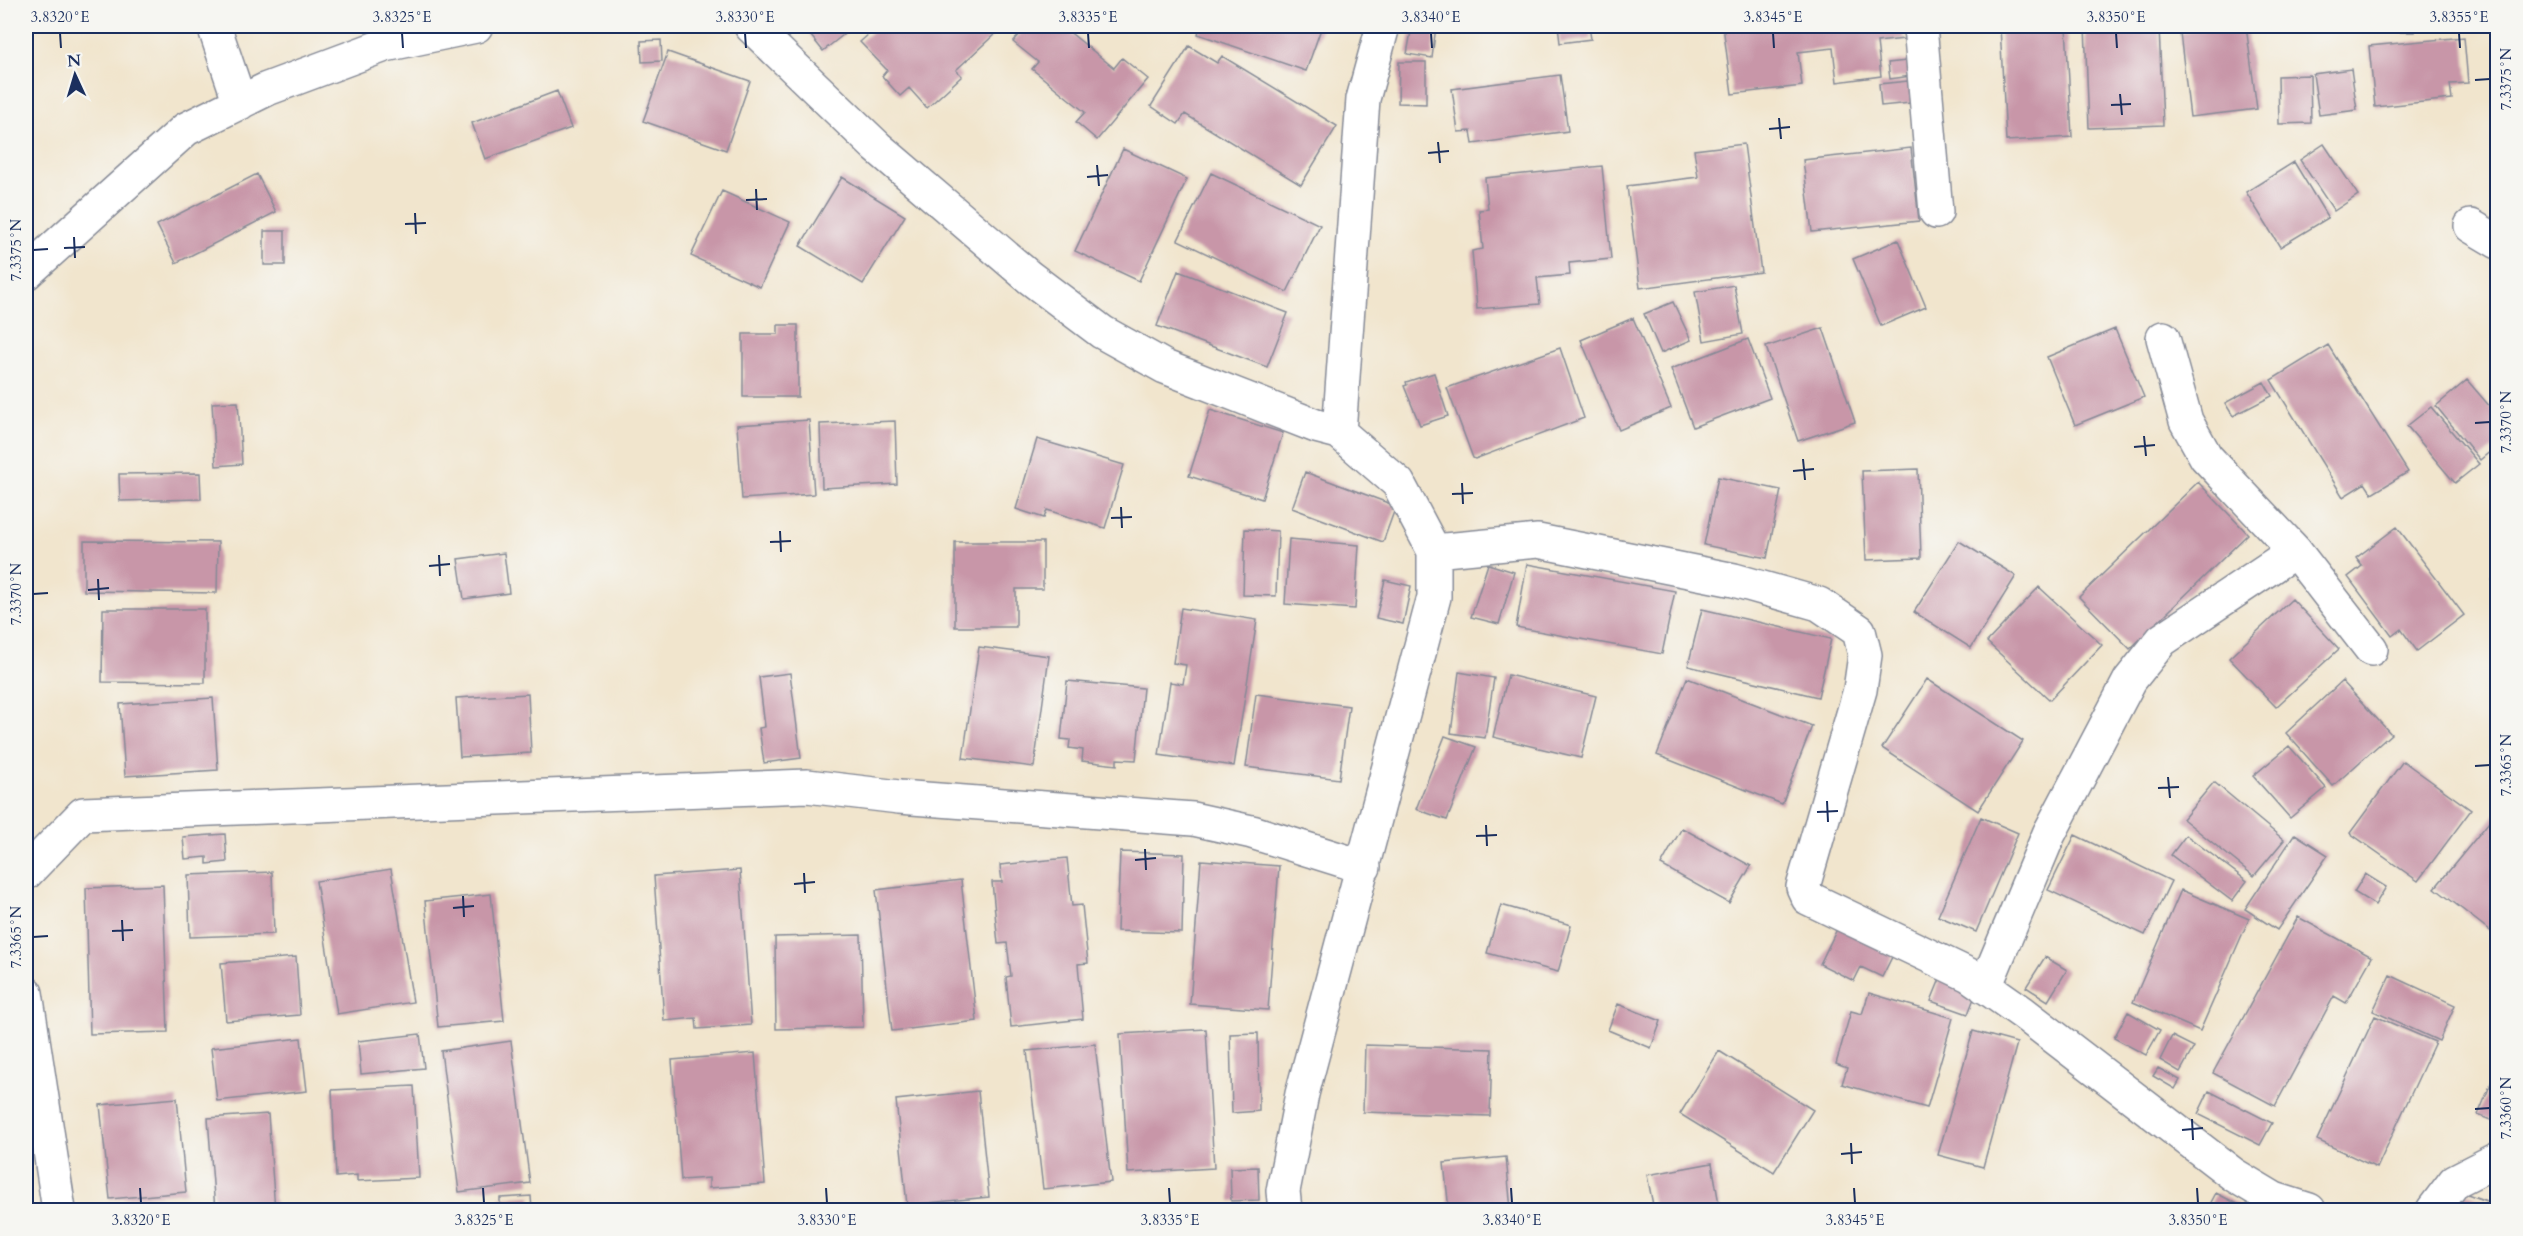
<svg xmlns="http://www.w3.org/2000/svg" width="2523" height="1236" font-family="Cardo,serif">
<style>
.building{fill:#c896a8}
.lines{fill:none;stroke-linecap:round;stroke-linejoin:round}
.minor-casing{stroke:#868a96;stroke-width:36}
.minor{stroke:#fff;stroke-width:33}
.ticks{fill:none;stroke:#1b2f5e;stroke-width:2}
.neatline{fill:none;stroke:#1b2f5e;stroke-width:2}
.ticks-label{font-size:15px;text-anchor:middle;fill:#1b2f5e}
</style>
<rect width="100%" height="100%" fill="#f6f6f2"/>
<filter id="ink" filterUnits="userSpaceOnUse"><feTurbulence type="fractalNoise" baseFrequency=".0167" numOctaves="2"/><feDisplacementMap in="SourceGraphic" scale="12" xChannelSelector="R" yChannelSelector="G"/><feConvolveMatrix kernelMatrix="1 2 1 2 8 2 1 2 1" color-interpolation-filters="sRGB"/></filter>
<filter id="wash" filterUnits="userSpaceOnUse"><feTurbulence type="fractalNoise" baseFrequency=".008" numOctaves="4" result="noise"/><feDisplacementMap in="SourceGraphic" scale="24" xChannelSelector="R" yChannelSelector="G"/><feGaussianBlur stdDeviation="1.35" result="paint"/><feColorMatrix in="noise" values="0 0 0 0 0 0 0 0 0 0 0 0 0 0 0 0 0 1.4 0 .05"/><feComposite in="paint" operator="in"/></filter>
<g filter="url(#wash)">
<rect width="100%" height="100%" fill="#f1e5cd"/>
<g id="blocks">
<path class="building" d="M813 26H852L853 27 823 51 807 31Z
M878 26H991L997 32 956 70 962 76 927 108 909 88 900 96 882 76 887 70 860 42Z
M1027 26H1062L1114 68 1122 58 1148 79 1097 140 1076 122 1085 112 1032 69 1038 62 1013 42Z
M1200 26H1322L1306 71 1198 34Z
M1412 26H1436L1432 58 1407 54Z
M1558 26H1589L1591 39 1560 43Z
M1723 26H1902L1904 39 1877 42 1881 76 1837 82 1833 48 1798 52 1802 86 1732 94Z
M2000 26H2066L2072 137 2006 141Z
M2085 26H2159L2163 125 2089 128Z
M2246 26 2257 109 2190 117 2180 33Z
M2365 26H2415V32H2365Z
M2464 37 2468 83 2450 84 2452 99 2375 107 2369 46Z
M661 40 662 61 642 62 641 41Z
M1189 46 1217 63 1222 56 1337 126 1301 185 1185 114 1178 124 1151 106Z
M668 52 750 81 726 150 643 121Z
M1916 60 1918 75 1890 79 1888 63Z
M1399 62H1426V104L1398 103Z
M2351 69 2357 110 2319 115 2313 74Z
M1560 75 1568 131 1473 144 1471 131 1458 132 1452 89Z
M2310 75 2311 123 2279 124 2278 76Z
M1918 80 1920 102 1881 106 1879 84Z
M557 91 571 128 485 159 472 123Z
M1744 144 1761 272 1640 288 1627 186 1698 177 1694 150Z
M2324 144 2358 195 2334 211 2300 160Z
M1911 148 1919 221 1812 232 1803 160Z
M1123 149 1187 179 1139 281 1075 251Z
M2294 162 2328 218 2280 247 2246 192Z
M1602 166 1611 259 1569 263 1570 275 1537 278 1540 304 1477 309 1472 251 1483 249 1479 210 1488 209 1485 178Z
M1211 173 1320 225 1287 292 1178 240Z
M257 174 276 212 176 263 157 225Z
M842 177 905 216 863 284 800 246Z
M722 191 790 222 760 287 691 256Z
M264 231H285V265H264Z
M1898 240 1926 307 1881 326 1853 259Z
M1178 271 1288 313 1267 367 1157 326Z
M1734 285 1743 334 1704 341 1695 292Z
M1673 302 1691 340 1661 353 1644 314Z
M1633 318 1671 408 1619 430 1581 340Z
M778 325H798V397H743V334H778Z
M1823 328 1855 422 1798 441 1766 347Z
M2115 329 2144 397 2075 425 2047 357Z
M1748 339 1770 398 1693 427 1671 369Z
M2328 345 2408 472 2372 494 2365 483 2343 497 2271 380Z
M1560 348 1584 418 1475 459 1473 458 1447 388Z
M1434 373 1448 416 1420 425 1404 386 1407 385 1406 382Z
M2467 380 2498 416V445L2480 460 2436 406Z
M2264 382 2272 396 2233 416 2225 403Z
M238 402 242 464 216 466 212 403Z
M2431 407 2479 464 2455 483 2407 426Z
M1210 410 1283 433 1262 499 1189 476Z
M809 420 814 494 742 499 737 425Z
M895 421 897 484 822 488 820 424Z
M1037 439 1124 465 1105 528 1047 510 1044 518 1016 509Z
M1918 469 1921 558 1866 560 1862 471Z
M1305 472 1396 506 1383 542 1292 508Z
M200 473 201 499 120 501 119 474Z
M1718 477 1781 490 1767 558 1704 545Z
M2198 482 2248 534 2130 649 2079 597Z
M2397 527 2464 615 2417 651 2401 629 2392 636 2348 577 2362 566 2356 558Z
M1245 529 1278 531 1276 596 1243 595Z
M1289 539 1359 545 1355 609 1285 604Z
M84 541 218 542 217 593 84 591Z
M1959 541 2016 576 1971 648 1914 612Z
M955 542H1043V589H1016V627H955Z
M504 553 509 593 464 599 458 559Z
M1488 564 1514 572 1499 624 1471 617Z
M1527 564 1675 591 1662 654 1516 627Z
M2498 574V586L2492 580Z
M1385 580 1411 586 1403 624 1376 618Z
M2039 587 2102 645 2050 700 1987 642Z
M2292 599 2339 649 2276 707 2229 658Z
M1181 608 1257 620 1234 766 1159 755 1170 682 1183 684 1186 665 1173 663Z
M103 609H205V683L102 682Z
M1702 609 1831 639 1818 697 1688 666Z
M979 647 1049 656 1034 767 963 758Z
M1459 672 1494 678 1485 738 1451 733Z
M790 673 801 758 764 763 759 728 765 727 759 677Z
M1508 675 1596 696 1581 758 1493 737Z
M1687 678 1812 726 1782 804 1657 755Z
M1927 679 2023 741 1978 811 1882 748Z
M1067 681 1143 688 1136 760 1117 759V765L1082 761 1083 750 1069 748 1070 740 1061 739Z
M2342 681 2391 734 2333 786 2286 733Z
M528 694 531 753 460 757 456 698Z
M1256 694 1349 706 1339 779 1246 767Z
M213 698 218 770 125 776 120 704Z
M1445 736 1476 747 1447 820 1416 809Z
M2289 746 2326 788 2290 818 2253 776Z
M2403 761 2471 810 2418 881 2350 833Z
M2214 782 2284 840 2254 876 2183 819Z
M2498 811V937L2435 888Z
M1981 817 2018 833 1976 932 1938 916Z
M1682 828 1751 866 1729 903 1661 865Z
M225 834 227 862 207 864V857L185 859 183 837Z
M2295 834 2328 855 2277 930 2245 909Z
M2075 835 2171 881 2145 935 2048 890Z
M2186 835 2247 881 2232 901 2171 855Z
M1120 852 1184 854 1182 933 1117 931Z
M1067 858 1072 906 1082 905 1088 963 1078 964 1083 1019 1011 1027 1006 977 1011 976 1007 943 998 944 992 882H1002L1000 865Z
M1201 860 1279 866 1268 1010 1190 1004Z
M391 869 413 1002 337 1014 316 881Z
M740 870 751 1025 697 1029 696 1018 664 1021 654 876Z
M272 872 274 934 190 937 188 875Z
M2365 874 2386 887 2375 905 2354 892Z
M961 880 977 1021 892 1031 876 890Z
M163 885 168 1032 90 1034 86 888Z
M2181 890 2249 919 2200 1031 2133 1002Z
M491 894 504 1021 438 1027 425 901Z
M1501 905 1571 925 1558 972 1487 953Z
M2298 917 2372 957 2346 1003 2334 996 2275 1106 2213 1073Z
M1841 921 1897 947 1882 977 1861 967 1854 981 1820 964Z
M861 935 863 1027 776 1029 775 937Z
M296 957 300 1015 226 1021 221 963Z
M2045 957 2067 970 2048 1001 2026 987Z
M2390 975 2455 1005 2439 1041 2373 1011Z
M1940 979 1976 993 1968 1014 1931 1001Z
M1869 993 1953 1018 1927 1108 1842 1084 1847 1068 1836 1064 1851 1011 1862 1014Z
M1618 1004 1661 1021 1651 1048 1608 1030Z
M2128 1012 2160 1030 2146 1055 2114 1038Z
M2375 1016 2435 1042 2377 1168 2317 1140Z
M1206 1029 1214 1168 1128 1173 1120 1034Z
M1973 1031 2017 1043 1983 1167 1938 1155Z
M1258 1033 1259 1111 1232 1113 1230 1034Z
M420 1034 424 1068 361 1074 358 1041Z
M2172 1036 2194 1047 2180 1072 2160 1060Z
M301 1038 307 1091 217 1101 211 1048Z
M511 1041 530 1183 459 1192 441 1051Z
M1095 1044 1111 1182 1043 1189 1027 1051Z
M1365 1045 1492 1049 1490 1116 1363 1112Z
M1719 1051 1813 1110 1774 1172 1680 1114Z
M755 1053 765 1184 709 1188V1178L681 1180 672 1060Z
M2498 1066V1123L2478 1115Z
M2158 1068 2180 1080 2175 1089 2153 1076Z
M414 1086 419 1178 357 1181V1175L336 1177 332 1090Z
M978 1091 989 1197 907 1205 896 1100Z
M2209 1091 2272 1123 2260 1145 2198 1114Z
M177 1098 186 1192 110 1199 100 1105Z
M268 1114 275 1210H215L208 1118Z
M1506 1157 1511 1210H1449L1444 1163Z
M1712 1163 1720 1210H1654L1647 1175Z
M1258 1167 1259 1200 1231 1201 1230 1168Z
M2459 1191 2498 1205V1210H2452Z
M2216 1193 2249 1210H2207Z
M531 1196 532 1210H500V1198Z"/>
</g>
</g>
<g filter="url(#ink)">
<use href="#blocks" fill-opacity="0" stroke="#868a96" stroke-width="1.5"/>
<g class="lines">
<g class="minor-casing">
<path id="minor" d="M214 26 240 103
M751 26 877 147 1029 277 1102 332 1165 367 1316 426 1339 432 1398 483 1434 551V597L1302 1094 1283 1191 1285 1210
M1920 26 1936 212
M2471 226 2498 242
M26 273 186 129 267 89 385 45 476 26
M2163 338 2186 421 2206 457 2295 551 2371 649
M1339 432 1363 99 1383 26
M1434 551 1538 541 1734 580 1819 604 1859 631 1865 655 1860 690 1803 887 1808 898 1969 975 2023 1013 2234 1175 2274 1199 2309 1210
M26 873 83 814 807 786 899 797 1193 819 1252 832 1364 867
M1985 987 2049 834 2130 680 2162 640 2295 551
M26 993 59 1210
M2433 1210 2455 1181 2498 1159"/>
</g>
<use href="#minor" class="minor"/>
</g>
</g>
<path class="ticks" d="M60 33 61 48M402 33 403 48M745 33 746 48M1088 33 1089 48M1431 33 1432 48M1773 33 1774 48M2116 33 2117 48M2459 33 2460 48M2475 80 2490 79M2120 94 2122 115M2111 105 2131 104M1779 118 1781 139M1769 129 1790 127M1438 142 1440 163M1428 153 1449 151M1097 165 1099 186M1087 177 1108 175M756 189 757 210M746 200 767 199M415 213 416 234M405 224 426 223M74 237 75 258M64 248 85 247M33 250 48 249M2475 423 2490 422M2144 436 2146 456M2134 447 2155 445M1803 459 1805 480M1793 471 1814 469M1462 483 1463 504M1452 494 1473 493M1121 507 1122 528M1111 518 1132 517M780 531 781 552M770 542 791 541M439 555 440 576M429 566 450 564M98 579 99 600M88 590 109 588M33 594 48 593M2475 766 2490 765M2168 777 2170 798M2158 788 2179 787M1827 801 1828 822M1817 812 1838 811M1486 825 1487 846M1476 836 1497 835M1145 849 1146 870M1135 860 1156 858M804 873 805 893M794 884 815 882M463 896 464 917M453 908 474 906M122 920 123 941M112 931 133 930M33 937 48 936M2475 1109 2490 1108M2192 1119 2193 1140M2182 1130 2203 1128M1851 1143 1852 1164M1841 1154 1862 1152M140 1188 141 1203M483 1188 484 1203M826 1188 827 1203M1169 1188 1170 1203M1511 1188 1512 1203M1854 1188 1855 1203M2197 1188 2198 1203"/>
<rect width="2523" height="1236" fill="none" stroke="#f6f6f2" stroke-width="66"/>
<g transform="translate(75 75) rotate(356)" stroke="#f6f6f2" stroke-width="4.5" paint-order="stroke">
<path d="M0-4.5L10 22L0 15L-10 22Z" fill="#1b2f5e"/>
<text y="-9" font-size="16" font-weight="bold" text-anchor="middle" fill="#1b2f5e">N</text>
</g>
<rect x="33" y="33" width="2457" height="1170" class="neatline"/>
<g class="ticks-label">
<text x="60" y="22">3.8320°E</text>
<text x="402" y="22">3.8325°E</text>
<text x="745" y="22">3.8330°E</text>
<text x="1088" y="22">3.8335°E</text>
<text x="1431" y="22">3.8340°E</text>
<text x="1773" y="22">3.8345°E</text>
<text x="2116" y="22">3.8350°E</text>
<text x="2459" y="22">3.8355°E</text>
<text transform="translate(2506 79) rotate(-90)" y="5">7.3375°N</text>
<text transform="translate(16 250) rotate(-90)" y="5">7.3375°N</text>
<text transform="translate(2506 422) rotate(-90)" y="5">7.3370°N</text>
<text transform="translate(16 594) rotate(-90)" y="5">7.3370°N</text>
<text transform="translate(2506 765) rotate(-90)" y="5">7.3365°N</text>
<text transform="translate(16 937) rotate(-90)" y="5">7.3365°N</text>
<text transform="translate(2506 1108) rotate(-90)" y="5">7.3360°N</text>
<text x="141" y="1225">3.8320°E</text>
<text x="484" y="1225">3.8325°E</text>
<text x="827" y="1225">3.8330°E</text>
<text x="1170" y="1225">3.8335°E</text>
<text x="1512" y="1225">3.8340°E</text>
<text x="1855" y="1225">3.8345°E</text>
<text x="2198" y="1225">3.8350°E</text>
</g>
</svg>
